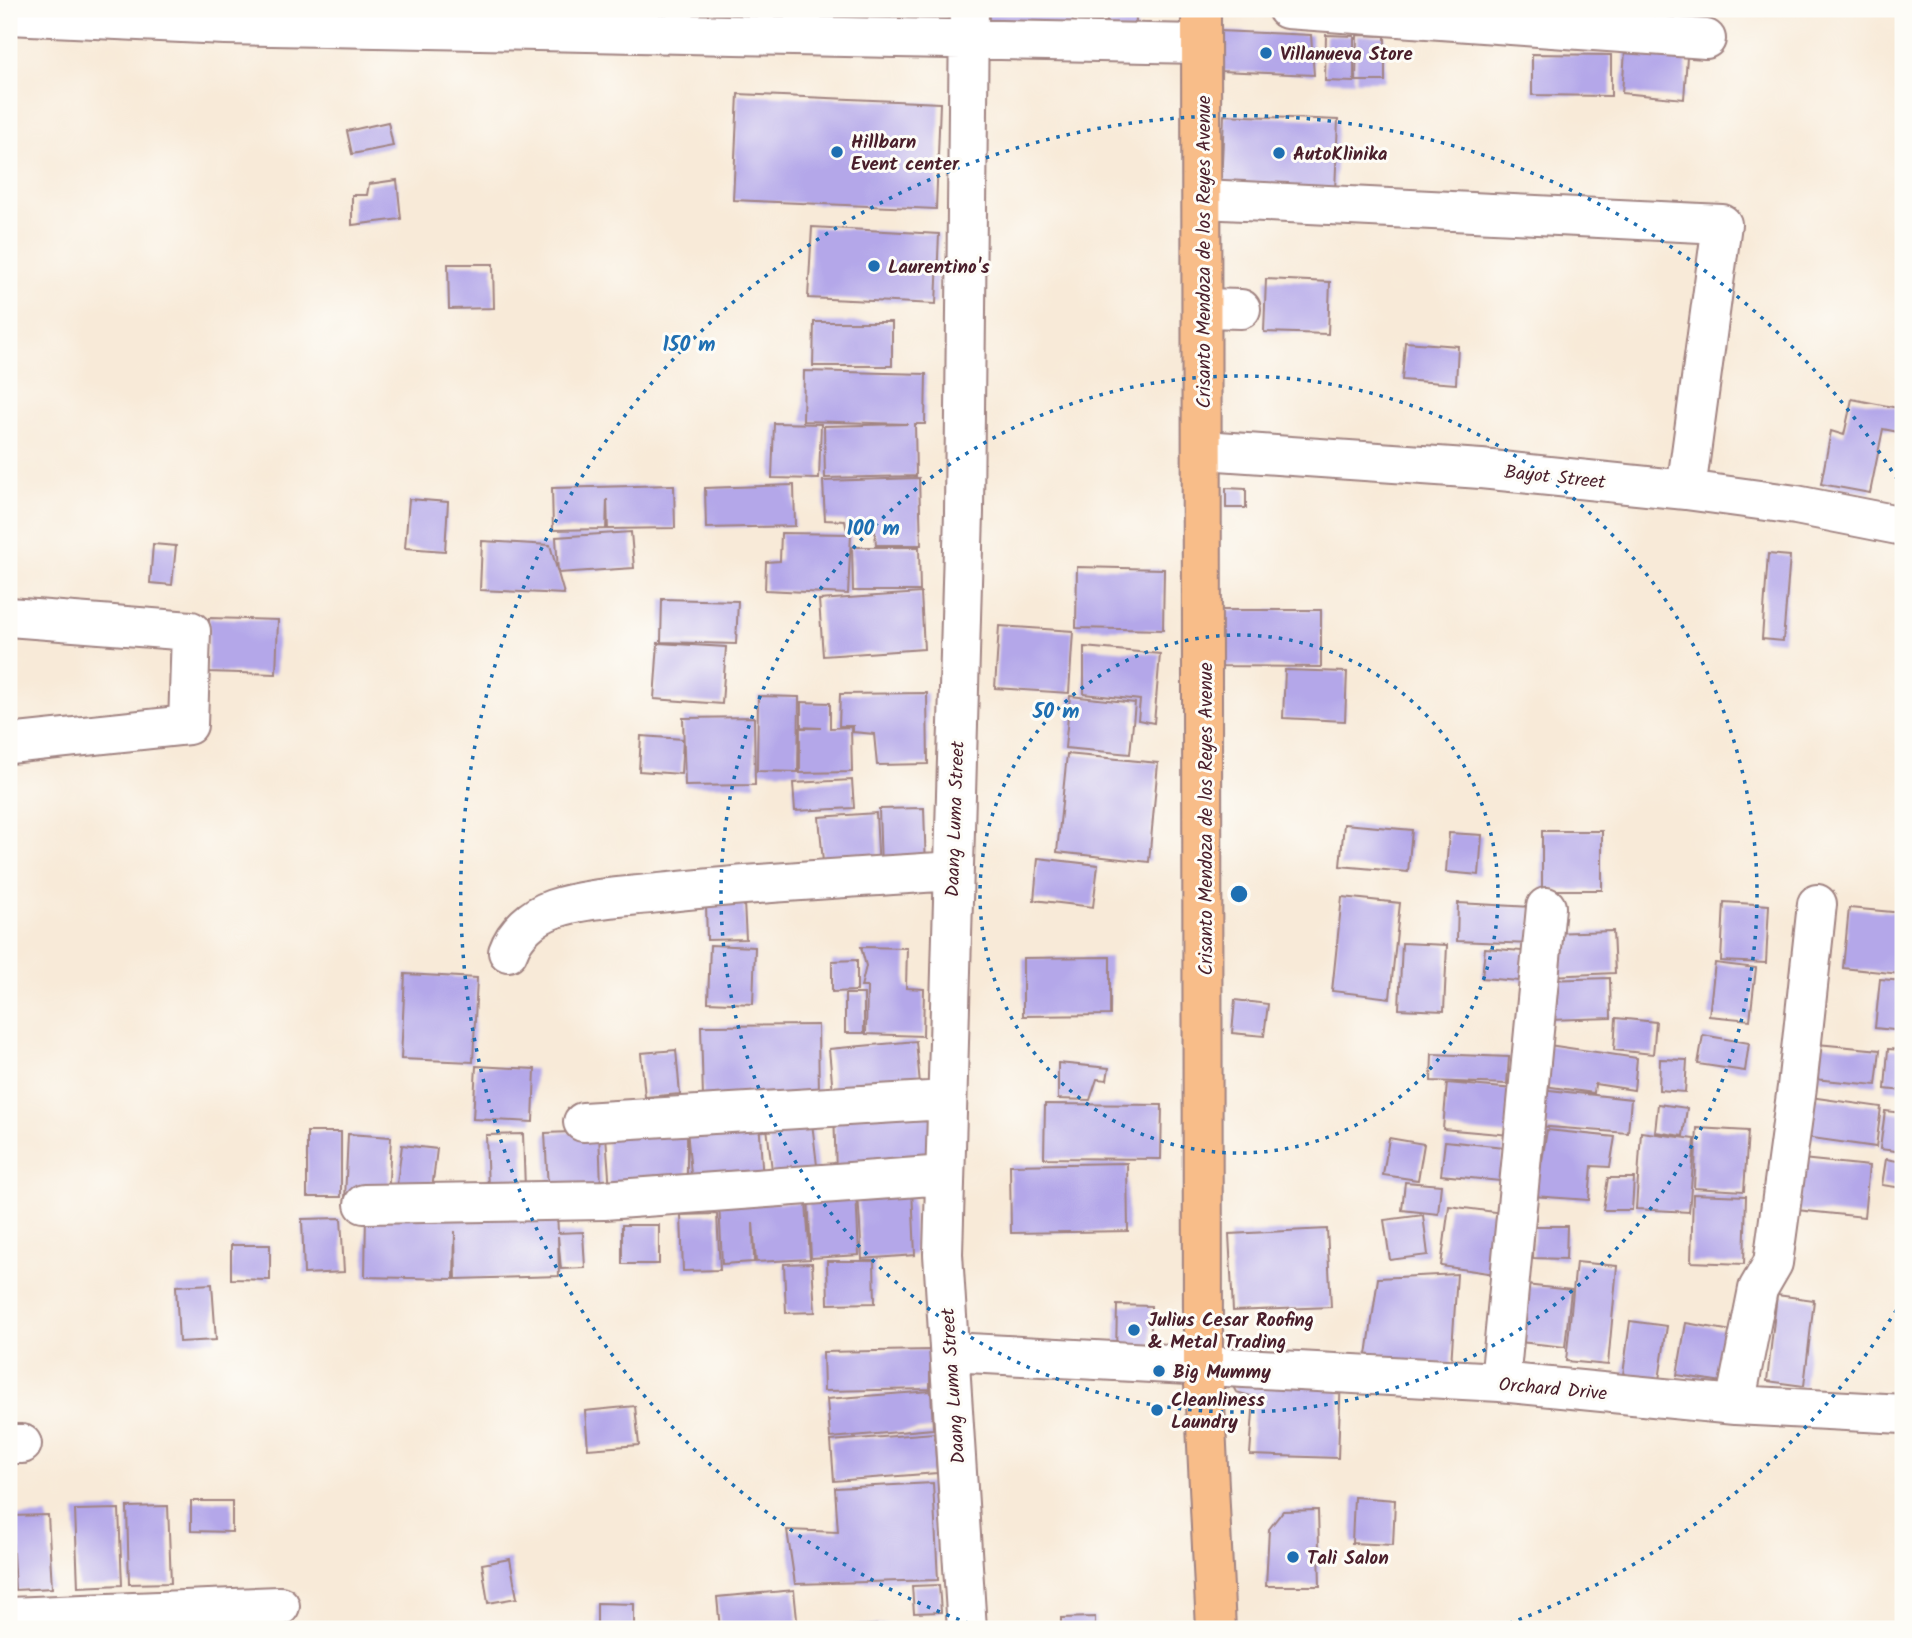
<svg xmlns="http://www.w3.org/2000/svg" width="1912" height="1638" font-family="Kalam,sans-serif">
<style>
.building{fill:#b4a7e9}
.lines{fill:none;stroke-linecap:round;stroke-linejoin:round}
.minor-casing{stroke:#a18482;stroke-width:42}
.major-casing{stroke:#a18482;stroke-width:42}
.minor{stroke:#fff;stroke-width:38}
.major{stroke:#f8bd89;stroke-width:38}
.ring{fill:none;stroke:#1f6fb2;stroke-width:3.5;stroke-dasharray:3.5 7}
.poi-dot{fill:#1f6fb2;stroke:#fdfcf7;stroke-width:2.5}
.labels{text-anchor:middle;stroke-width:6;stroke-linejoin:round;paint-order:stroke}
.poi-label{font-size:19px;font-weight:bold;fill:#4a1f2b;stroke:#fdfcf7;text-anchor:start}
.street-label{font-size:19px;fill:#4a1f2b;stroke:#fdfcf7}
.centre{fill:#1f6fb2;stroke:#fdfcf7;stroke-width:3.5}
.ring-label{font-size:21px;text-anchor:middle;font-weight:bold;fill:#1f6fb2;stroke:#fdfcf7;stroke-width:6;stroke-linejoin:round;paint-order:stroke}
</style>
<rect width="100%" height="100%" fill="#fdfcf7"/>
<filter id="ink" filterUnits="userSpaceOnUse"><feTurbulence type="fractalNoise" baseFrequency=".0143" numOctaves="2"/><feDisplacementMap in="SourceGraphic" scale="14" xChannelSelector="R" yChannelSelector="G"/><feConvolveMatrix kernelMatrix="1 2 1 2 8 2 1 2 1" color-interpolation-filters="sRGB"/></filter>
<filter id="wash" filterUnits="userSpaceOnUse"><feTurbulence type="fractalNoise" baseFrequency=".00686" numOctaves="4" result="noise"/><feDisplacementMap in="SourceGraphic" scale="28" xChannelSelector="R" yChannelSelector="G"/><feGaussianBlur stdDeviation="1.57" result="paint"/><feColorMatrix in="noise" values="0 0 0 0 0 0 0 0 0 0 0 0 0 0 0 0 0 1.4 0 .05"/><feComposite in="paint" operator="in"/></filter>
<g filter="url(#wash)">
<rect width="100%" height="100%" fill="#f8ead8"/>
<g id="blocks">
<path class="building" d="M981 9H1073L1072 31H981Z
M1106 9H1135L1137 32 1108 34Z
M1536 9H1687L1685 38Z
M1219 31 1311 35 1314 75 1220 71Z
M1326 35 1354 36V82L1325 81Z
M1357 35 1385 36V81H1356Z
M1625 51 1687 57 1684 99 1622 93Z
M1532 54 1611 55V96L1532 95Z
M738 94 940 103 936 209 733 200Z
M1224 115 1338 120 1335 191 1221 186Z
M388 122 393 146 352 154 347 131Z
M397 180 401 219 352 225V195H367L369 184Z
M812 227 939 234 936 304 808 298Z
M448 264H493L494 308 449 309Z
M1266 279 1330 282 1328 334 1264 332Z
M814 322H892V366H813Z
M1405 342 1458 346 1456 384 1402 380Z
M804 371 926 374 925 424H915L916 476 825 478 824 426 908 424 803 421Z
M1852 399 1903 409V433L1883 429 1870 493 1821 484 1831 431 1844 435Z
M774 423 821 424 819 479 772 478Z
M919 478 921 545H876L875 532 847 531 845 521 825 520 823 481Z
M674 485 675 528 608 529 607 499 606 529 553 530 552 488Z
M794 485 795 526 706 528 705 488Z
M1226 488 1246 489V508H1226Z
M409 499 448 502 445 551 405 548Z
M631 532 634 568 558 573 556 537Z
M781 533 851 534 848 594 765 590 766 562 780 561Z
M482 541 550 545 564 594 480 590Z
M153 544 176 546 172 585 150 583Z
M852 547H919L920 591H853Z
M1768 554 1790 556 1783 641 1762 639Z
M1077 567 1164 569 1163 630 1076 628Z
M921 593 924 649 823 656 819 600Z
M662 599 738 601 736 644 661 642Z
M1212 610H1321V667L1212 666Z
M209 618 278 620 276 674 208 672Z
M999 626 1073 631 1069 693 995 688Z
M658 643 726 647 722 704 654 699Z
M1084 647 1160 654 1154 723 1138 720 1140 700 1084 694Z
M1285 670 1347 672 1345 721 1283 718Z
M927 693 928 764 877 765 874 734 853 732V726H839L840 694Z
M758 696 799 697 798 772 757 771Z
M1070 696 1135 703 1130 754 1065 748Z
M801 702 830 703V728L851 727 852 772 800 773V728H821L801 727Z
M754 717 755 785 685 786 683 718Z
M641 736 683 739 681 774 639 771Z
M1067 754 1158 763 1149 862 1057 852Z
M852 780 854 808 795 811 793 783Z
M924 808 926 869 881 868 879 809Z
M876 813 879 870 824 874 819 817Z
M1344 824 1412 830 1408 872 1340 866Z
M1542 831H1602V890H1542Z
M1449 833 1482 835 1479 875 1446 872Z
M1038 858 1098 865 1093 907 1034 900Z
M1342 897 1400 903 1390 998 1332 991Z
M1724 902 1769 905 1766 963 1721 961Z
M744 903 746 939 707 940 706 905Z
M1458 903 1532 907 1531 944 1457 941Z
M1849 908 1903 913 1900 974 1843 968Z
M1613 931 1615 973 1550 976 1549 933Z
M1402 943 1447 945 1444 1011 1399 1009Z
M710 945 755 947 753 1004 708 1002Z
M861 947 907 948 906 988 924 989 923 1036 866 1034 867 987H861L866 966Z
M1485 948 1534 952 1532 982 1482 978Z
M1110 957V1015L1023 1016V958Z
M857 960V991L832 992V961Z
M1715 963 1756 968 1750 1020 1709 1016Z
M405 974 477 978 473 1062 401 1059Z
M1610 978 1611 1018 1548 1020 1546 980Z
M1880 979 1903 981V1031L1875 1028Z
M845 994H864V1033H845Z
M1235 1000 1268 1004 1264 1036 1232 1033Z
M1616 1018 1656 1022 1653 1054 1614 1050Z
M818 1025 819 1096 703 1098 701 1026Z
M1703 1035 1749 1043 1745 1071 1698 1064Z
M916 1041 921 1095 834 1103 829 1049Z
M1542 1044 1637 1058 1634 1090 1595 1084 1594 1093 1537 1085Z
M1817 1044 1880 1050 1876 1085 1814 1079Z
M1888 1049 1903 1050V1091L1885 1089Z
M676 1050 680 1094 645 1097 641 1053Z
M1432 1054 1509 1057 1507 1084 1431 1081Z
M1660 1059 1687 1060 1685 1092 1659 1090Z
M1058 1063 1109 1068 1107 1080 1097 1079 1090 1100 1058 1099Z
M476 1066 535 1069 533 1122 473 1119Z
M1447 1083 1514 1089 1510 1135 1443 1129Z
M1540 1089 1631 1099 1628 1133 1536 1126Z
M1810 1097 1881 1107 1876 1147 1805 1137Z
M1045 1104 1162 1105 1161 1159 1044 1158Z
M1658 1104 1687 1108 1683 1136 1655 1132Z
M932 1107 935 1167 836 1172 834 1111Z
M1885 1111 1903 1113V1152L1880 1149Z
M811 1114 818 1174 773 1179 766 1119Z
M759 1118 763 1182 692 1186 687 1128V1186L610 1190 605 1122Z
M1697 1128 1748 1131 1744 1191 1694 1188Z
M1547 1130 1615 1137 1610 1167 1592 1166 1589 1200 1533 1196 1536 1161H1542Z
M599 1131 601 1187 548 1189 545 1133Z
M307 1132H341V1197H307Z
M1641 1132 1695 1139 1689 1212 1636 1209Z
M348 1134 391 1137 388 1201 345 1199Z
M523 1134 525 1188 488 1189 486 1135Z
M1389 1138 1424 1144 1418 1180 1383 1175Z
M1445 1141 1504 1147 1500 1181 1441 1175Z
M402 1145 437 1149 431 1197 396 1192Z
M1802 1159 1869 1166 1864 1217 1797 1210Z
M1886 1159 1903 1162V1188L1882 1185Z
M1127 1163 1128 1231 1011 1233 1010 1165Z
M1608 1178H1634L1632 1210H1603Z
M1405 1182 1441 1185 1438 1214 1402 1210Z
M912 1189 915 1255 862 1259 858 1193Z
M856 1192 859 1255 811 1258 808 1195Z
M1693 1194 1746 1196 1744 1264 1691 1262Z
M719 1202 806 1203 810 1259 756 1262 753 1223 754 1262 722 1264Z
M1449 1206 1503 1213 1495 1274 1441 1266Z
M557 1210 558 1233 583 1232 585 1268 561 1269 558 1236 559 1276 456 1279 455 1231 454 1279 365 1277 366 1212Z
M717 1214 720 1270 683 1271 681 1215Z
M1423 1215 1428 1255 1390 1260 1384 1220Z
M341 1218 344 1272 304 1274 302 1219Z
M622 1225H659V1264H622Z
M1534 1226H1567L1566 1259 1533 1258Z
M1327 1229 1331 1307 1233 1311 1229 1234Z
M231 1245H270V1280L231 1279Z
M827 1261H874L875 1303 828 1304Z
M1576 1262 1617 1266 1608 1365 1566 1361Z
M812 1263 815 1312 786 1313 784 1264Z
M1457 1274 1451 1365 1366 1362 1378 1278Z
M212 1284 216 1340 179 1342 176 1286Z
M1525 1285 1571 1290 1565 1347 1520 1342Z
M1777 1295 1814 1300 1804 1386 1767 1381Z
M1117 1305 1151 1306V1355L1116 1354Z
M1630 1321 1667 1326 1659 1380 1623 1375Z
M1686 1323 1738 1332 1729 1383 1677 1375Z
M930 1350V1389L824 1391 823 1352Z
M1225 1372 1341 1373 1338 1458 1250 1455 1254 1397 1236 1392Z
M931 1391 933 1429 830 1438 827 1399Z
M635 1406 639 1445 588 1449 585 1411Z
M934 1433 937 1473 834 1481 831 1441Z
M933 1483 938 1580 795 1584 787 1530 838 1532 835 1488Z
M1354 1497 1395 1500 1393 1545 1352 1543Z
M191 1501H232V1532L191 1531Z
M168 1506 171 1583 129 1584 127 1507Z
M119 1509 122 1585 78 1587 75 1510Z
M1318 1510 1320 1586H1266L1269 1529 1283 1511Z
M48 1515 52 1588 15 1590 11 1516Z
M510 1559 517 1598 488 1603 482 1564Z
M939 1585 941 1612 914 1613 912 1586Z
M794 1590 798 1629H720L717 1597Z
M597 1603 634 1604V1629H597Z
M1095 1617V1629H1061V1618Z
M907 1624V1629H840V1626Z"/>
</g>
</g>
<g filter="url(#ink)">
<use href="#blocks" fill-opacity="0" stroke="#a18482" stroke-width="2"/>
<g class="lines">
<g class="minor-casing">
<path id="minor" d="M1287 9 1706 39
M9 15 225 25 1201 44
M1203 199 1722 224 1686 490
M1204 308 1241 309
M1204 450 1481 469 1686 490 1796 505 1903 526
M9 617 191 631 188 725 9 744
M508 952C515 932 533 916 553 909 586 898 624 897 659 893 756 882 855 878 953 871
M583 1122 945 1100
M364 1204 604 1200 945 1175
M950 1352 1500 1382 1735 1405 1903 1414
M1500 1382 1546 907
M1735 1405 1758 1289 1773 1263 1797 1087 1817 904
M9 1444H22
M9 1617 280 1606
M967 1629 943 1254 964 512 969 9"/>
</g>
<g class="major-casing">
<path id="major" d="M1201 9 1203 1364 1216 1629"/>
</g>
<use href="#minor" class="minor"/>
<use href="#major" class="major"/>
</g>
</g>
<g class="ring">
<circle cx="1239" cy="894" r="259"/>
<circle cx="1239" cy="894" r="518"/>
<path d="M1902 1301A778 778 0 0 1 1499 1627M979 1627A778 778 0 1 1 1902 487"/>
</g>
<g class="poi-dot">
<circle cx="1266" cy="53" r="7"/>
<circle cx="837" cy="152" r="7"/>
<circle cx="1279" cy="153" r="7"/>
<circle cx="874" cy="266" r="7"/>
<circle cx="1134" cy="1330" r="7"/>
<circle cx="1159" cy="1371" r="7"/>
<circle cx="1157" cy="1410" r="7"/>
<circle cx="1293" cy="1557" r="7"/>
</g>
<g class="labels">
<g class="poi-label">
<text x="1280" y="60">Villanueva Store</text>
<text x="851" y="148">Hillbarn<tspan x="851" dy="22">Event center</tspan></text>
<text x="1293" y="160">AutoKlinika</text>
<text x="888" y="273">Laurentino's</text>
<text x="1148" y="1326">Julius Cesar Roofing<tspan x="1148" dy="22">&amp; Metal Trading</tspan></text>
<text x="1173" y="1378">Big Mummy</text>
<text x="1171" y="1406">Cleanliness<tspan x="1171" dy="22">Laundry</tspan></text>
<text x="1307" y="1564">Tali Salon</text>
</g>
<g class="street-label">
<text transform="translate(1203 252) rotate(-90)" y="7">Crisanto Mendoza de los Reyes Avenue</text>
<text transform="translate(1555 476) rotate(6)" y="7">Bayot Street</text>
<text transform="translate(954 819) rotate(-88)" y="7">Daang Luma Street</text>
<text transform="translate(1205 819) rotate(-90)" y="7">Crisanto Mendoza de los Reyes Avenue</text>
<text transform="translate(952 1386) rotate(-94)" y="7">Daang Luma Street</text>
<text transform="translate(1553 1388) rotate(5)" y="7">Orchard Drive</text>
</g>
</g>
<circle cx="1239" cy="894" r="10" class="centre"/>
<g class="ring-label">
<text x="689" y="351">150 m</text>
<text x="873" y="535">100 m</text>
<text x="1056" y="718">50 m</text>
</g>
<rect width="1912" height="1638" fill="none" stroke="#fdfcf7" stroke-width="35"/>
</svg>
